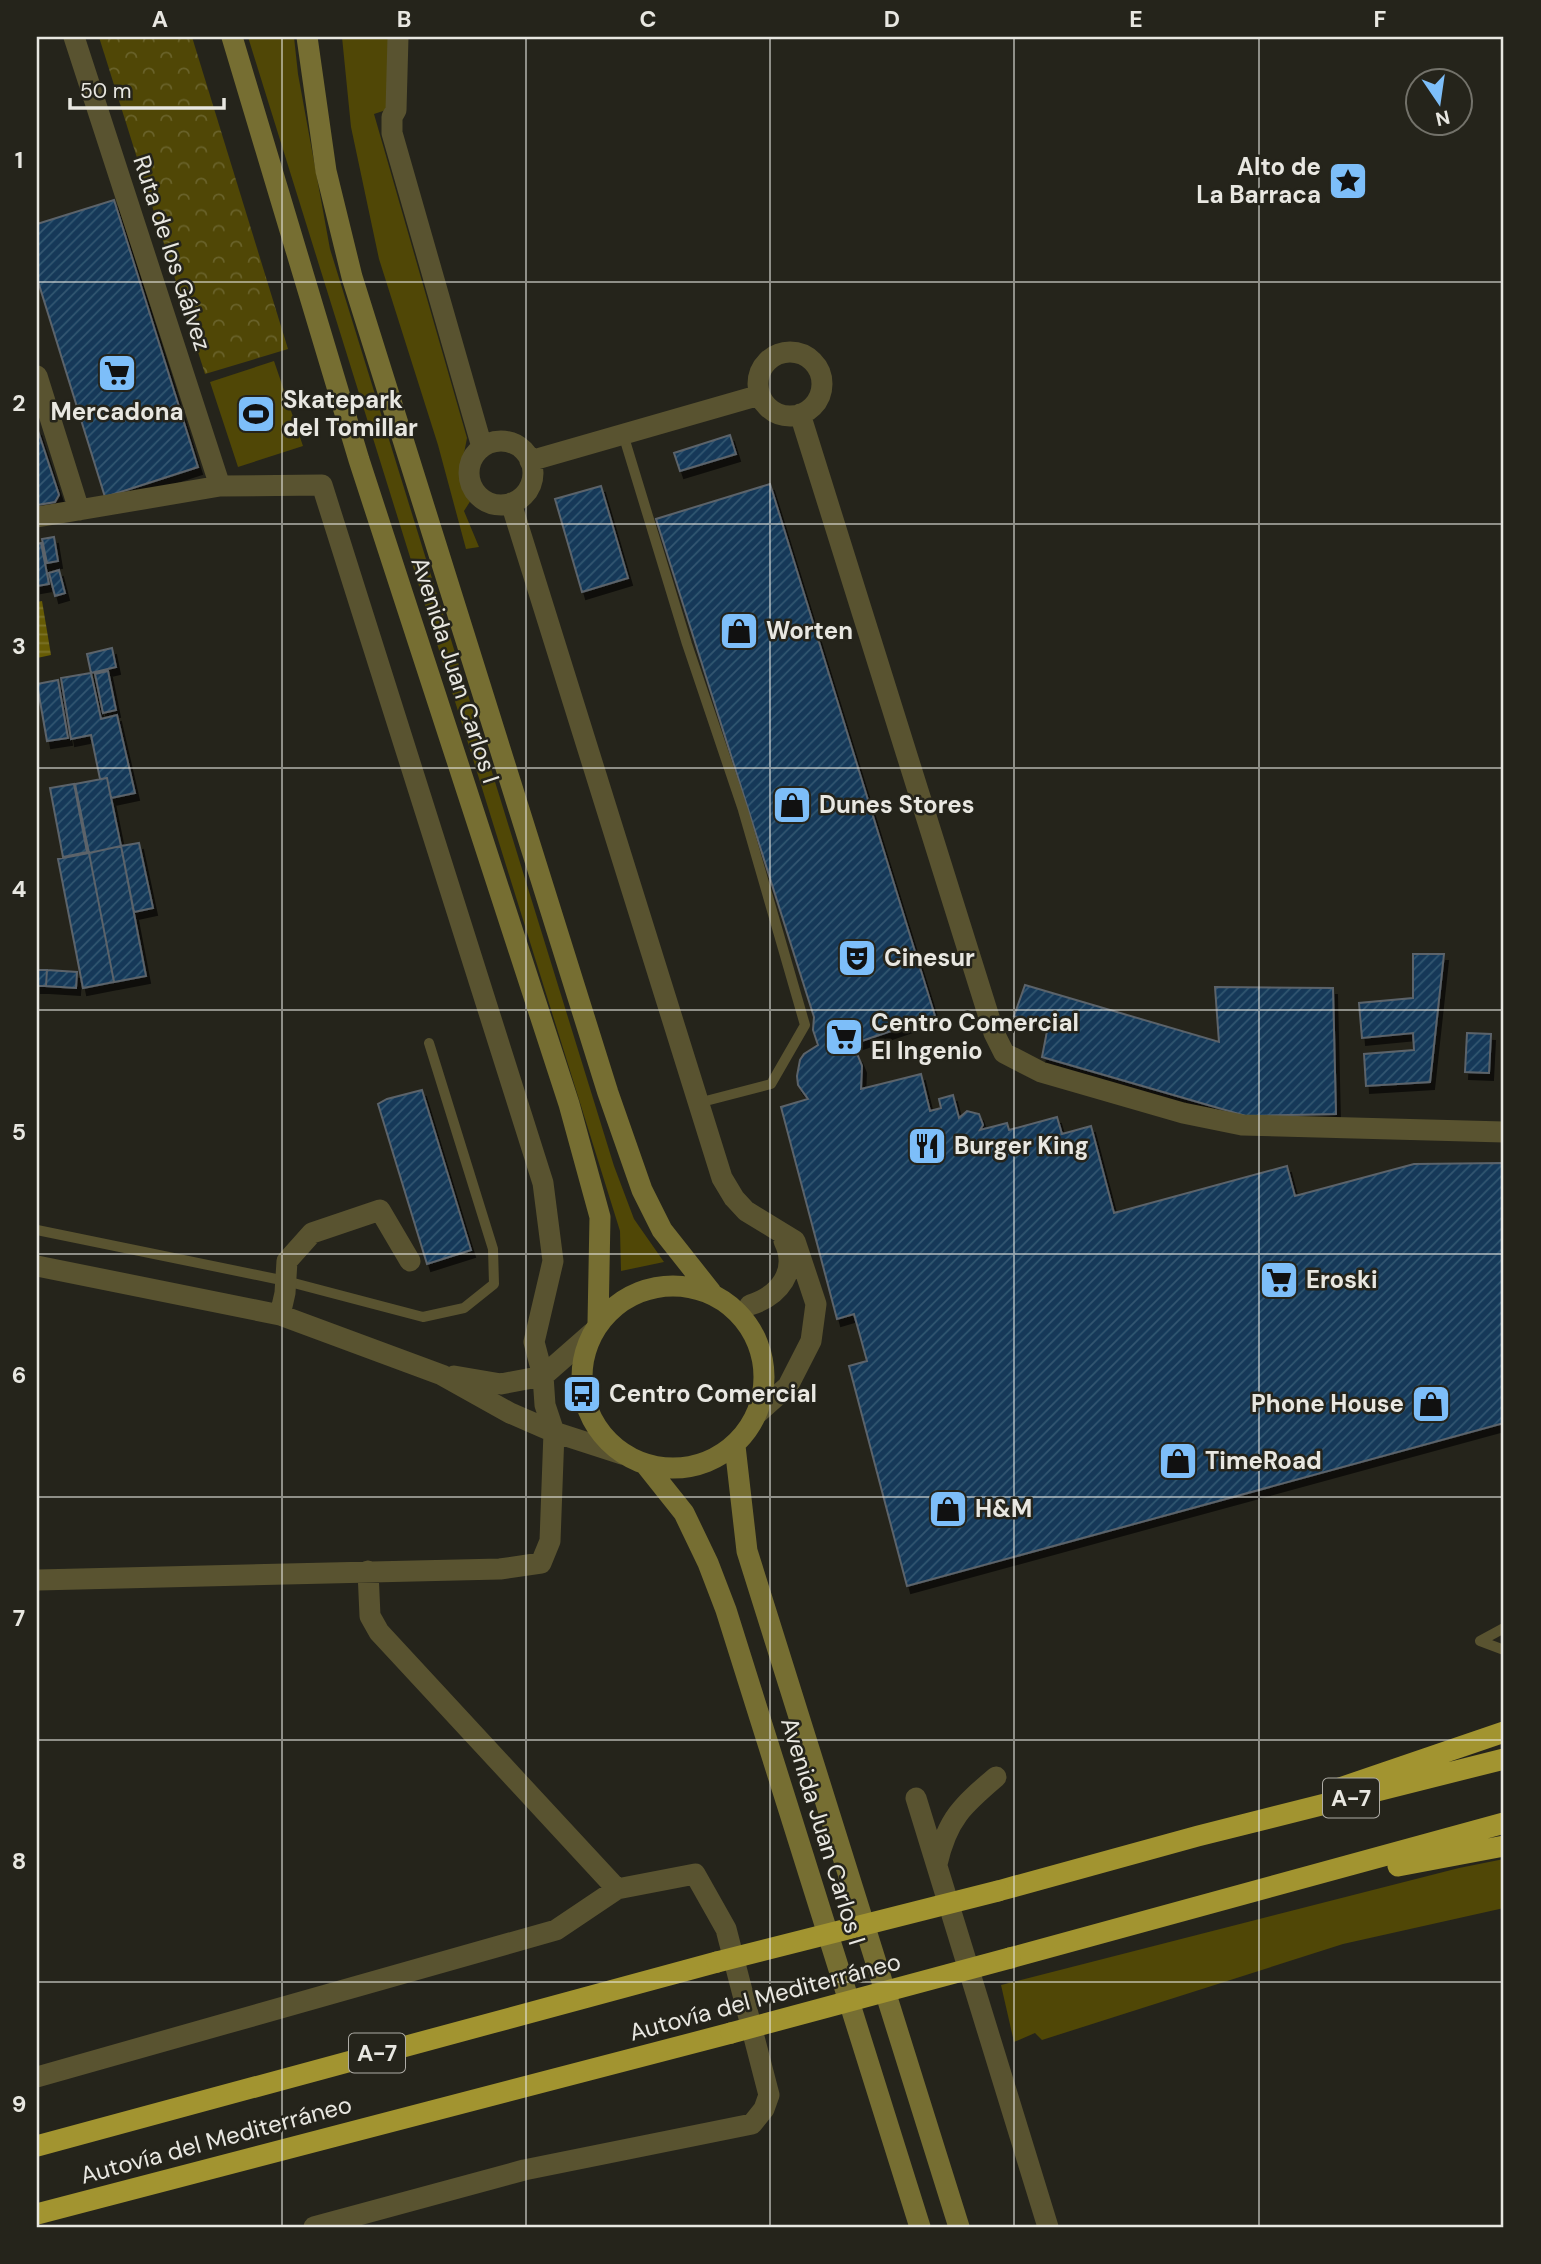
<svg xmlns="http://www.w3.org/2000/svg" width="1541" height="2264" font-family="'DM Sans',sans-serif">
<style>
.grass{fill:#504706}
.park{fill:url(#park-crowns)}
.water{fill:url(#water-rules)}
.building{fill:url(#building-hatch);stroke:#5b636b;stroke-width:2;filter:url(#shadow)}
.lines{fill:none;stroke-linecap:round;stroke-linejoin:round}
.lane{stroke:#595330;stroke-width:10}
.street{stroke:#595330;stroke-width:21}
.secondary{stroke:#766e32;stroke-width:21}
.highway{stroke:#a29430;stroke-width:21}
.highway-bridge{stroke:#a29430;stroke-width:21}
.grid{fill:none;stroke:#e8e7e1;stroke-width:2;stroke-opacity:0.55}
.labels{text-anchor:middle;stroke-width:5;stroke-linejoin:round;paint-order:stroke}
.shield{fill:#25241b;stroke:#aeaca6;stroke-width:2}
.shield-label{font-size:23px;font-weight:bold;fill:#e8e7e1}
.poi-label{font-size:24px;font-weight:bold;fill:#e8e7e1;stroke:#25241b;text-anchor:start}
.street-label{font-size:24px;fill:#e8e7e1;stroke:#25241b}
.neatline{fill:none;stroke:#e8e7e1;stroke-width:2.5}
.grid-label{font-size:23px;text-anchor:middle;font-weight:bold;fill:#e8e7e1}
</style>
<defs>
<pattern id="park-crowns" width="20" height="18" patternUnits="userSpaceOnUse" patternTransform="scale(1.75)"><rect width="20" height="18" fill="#504706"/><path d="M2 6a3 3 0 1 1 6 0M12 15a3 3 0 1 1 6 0" fill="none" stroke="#69622a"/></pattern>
<pattern id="water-rules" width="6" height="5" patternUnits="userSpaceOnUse" patternTransform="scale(1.75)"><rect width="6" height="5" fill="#665b05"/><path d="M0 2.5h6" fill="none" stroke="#7c7329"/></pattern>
<pattern id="building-hatch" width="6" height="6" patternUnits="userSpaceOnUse" patternTransform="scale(1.75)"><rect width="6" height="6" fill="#123959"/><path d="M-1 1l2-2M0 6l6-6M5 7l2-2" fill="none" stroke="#345671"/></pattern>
<filter id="shadow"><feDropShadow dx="4" dy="7" stdDeviation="0" flood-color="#0009"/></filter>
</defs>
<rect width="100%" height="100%" fill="#25241b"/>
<path class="grass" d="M248 37H294L298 74 330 249 614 1166 634 1219 664 1262 621 1271 620 1231Z
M342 37H390L389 109 374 114 467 438 460 474 471 500 464 511 479 547 466 549 438 445 379 259 351 127Z
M274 361 303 446 238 467 210 382Z
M1504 1859V1908L1343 1944 1042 2040 1035 2033 1014 2042 1001 1985 1459 1868Z"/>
<path class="park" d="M99 37H192L288 349 205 374Z"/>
<path class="water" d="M42 601 51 655 37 658V602Z"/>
<path class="building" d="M114 200 198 467 105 497 37 278V224Z
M37 428 59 495 55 502 37 505Z
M730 435 736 454 680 471 674 453Z
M770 484 935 1016 847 1046 858 1056 862 1066 861 1089 921 1074 930 1111 941 1108 939 1099 953 1095 959 1118 967 1111 979 1114 983 1125 980 1130 1007 1123 1009 1130 1057 1117 1062 1134 1091 1126 1114 1213 1287 1166 1295 1196 1414 1164 1504 1163V1423L907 1586 849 1366 867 1361 854 1314 837 1319 781 1107 808 1099 798 1085 797 1076 800 1060 804 1054 818 1045 813 1030 814 1017 656 519Z
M601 486 628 578 582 592 555 499Z
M54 537 58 561 47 563 42 539Z
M41 543 49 584 37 586V544Z
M59 570 65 593 55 596 49 573Z
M112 648 116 667 91 673 87 654Z
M108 671 116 710 103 713 95 674Z
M91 673 101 719 117 715 135 793 111 798 107 778 100 779 91 735 71 739 61 678Z
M58 680 68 738 47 741 37 684Z
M107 778 121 846 89 853 75 784Z
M74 784 87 852 63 857 50 788Z
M139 843 153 908 134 912 121 846Z
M121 846 146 976 114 982 89 853Z
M89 853 114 982 83 988 58 859Z
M1413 954H1444L1430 1082 1366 1086 1364 1054 1414 1050 1413 1033 1362 1038 1359 1003 1413 998Z
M37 970H47L46 986H37Z
M47 970 77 972 76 988 46 986Z
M1025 985 1219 1042 1215 987 1333 988 1336 1114 1246 1116 1042 1057 1048 1026 1014 1016Z
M1467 1033 1491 1034 1489 1073 1465 1072Z
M422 1090 471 1250 427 1264 378 1104 387 1099Z"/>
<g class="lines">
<path class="lane" d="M623 434 687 644 743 810 805 1025 771 1084 698 1103
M37 1230 286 1281 423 1317 464 1308 494 1284 493 1249 429 1043
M1480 1641 1504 1628
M1480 1641 1504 1650"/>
<path class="street" d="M74 37 220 486
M398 37 396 110 392 117V133L482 447
M758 384a32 32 0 1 1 64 0a32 32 0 1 1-64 0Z
M37 376 79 510
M800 414 994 1033 1004 1053 1041 1072 1183 1113 1242 1125 1504 1132
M469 473a32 32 0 1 1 64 0a32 32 0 1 1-64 0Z
M530 461 760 395
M511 503 722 1178 734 1198 746 1211 795 1241 816 1304 811 1341 788 1386 759 1412
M37 517 220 486 322 485 543 1183 553 1261 534 1342 543 1376 545 1405 554 1432 622 1454
M37 1266 280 1315 442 1375 510 1413 554 1432 550 1541 541 1563 500 1569 38 1580
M750 1305C779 1296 799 1271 784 1241
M280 1315 285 1293 287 1261 312 1233 380 1210 410 1261
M454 1376 501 1384 543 1376 592 1333
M916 1798 1048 2227
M937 1864C947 1819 963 1805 996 1777
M37 2077 556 1930 617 1889
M314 2227 524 2170 752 2124 764 2109 769 2095 726 1929 695 1874 617 1889 379 1632 370 1616 368 1571"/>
<path class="secondary" d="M232 37 359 460 569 1104 600 1217 598 1323
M307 37 326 171 352 277 608 1093 642 1190 662 1230 711 1292
M582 1377a91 91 0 1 1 182 0a91 91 0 1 1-182 0Z
M735 1446 747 1551 959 2227
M645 1464 684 1513 708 1563 726 1610 920 2227"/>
<path class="highway" d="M1337 1789 1504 1732
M1398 1866 1504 1846
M998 1891 1198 1836 1504 1759
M1010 1958 1504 1823
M37 2146 717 1962
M37 2214 731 2033"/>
<path class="highway-bridge" d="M717 1962 998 1891
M731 2033 1010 1958"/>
</g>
<path class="grid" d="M282 37V2227M526 37V2227M770 37V2227M1014 37V2227M1259 37V2227M37 282H1504M37 524H1504M37 768H1504M37 1010H1504M37 1254H1504M37 1497H1504M37 1740H1504M37 1982H1504"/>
<defs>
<g id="sight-square" transform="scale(2.0125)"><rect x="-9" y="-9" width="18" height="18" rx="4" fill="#7dbef9" stroke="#25241b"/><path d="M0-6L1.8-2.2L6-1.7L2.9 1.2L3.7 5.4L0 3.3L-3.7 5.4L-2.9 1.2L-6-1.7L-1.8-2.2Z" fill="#111"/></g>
<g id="supermarket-square" transform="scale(2.0125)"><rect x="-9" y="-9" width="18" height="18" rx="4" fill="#7dbef9" stroke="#25241b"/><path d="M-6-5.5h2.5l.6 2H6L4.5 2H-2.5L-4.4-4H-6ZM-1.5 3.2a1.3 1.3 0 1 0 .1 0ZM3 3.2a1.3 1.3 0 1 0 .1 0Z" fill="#111"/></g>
<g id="stadium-square" transform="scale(2.0125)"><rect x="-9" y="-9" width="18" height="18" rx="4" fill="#7dbef9" stroke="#25241b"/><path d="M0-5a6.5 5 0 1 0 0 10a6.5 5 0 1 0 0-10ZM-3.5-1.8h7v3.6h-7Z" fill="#111"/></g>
<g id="shop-square" transform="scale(2.0125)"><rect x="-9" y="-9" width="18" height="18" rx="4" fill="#7dbef9" stroke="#25241b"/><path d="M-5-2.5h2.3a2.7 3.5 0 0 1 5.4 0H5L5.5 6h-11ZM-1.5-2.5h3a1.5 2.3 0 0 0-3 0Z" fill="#111"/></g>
<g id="theatre-square" transform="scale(2.0125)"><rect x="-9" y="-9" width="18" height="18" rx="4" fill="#7dbef9" stroke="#25241b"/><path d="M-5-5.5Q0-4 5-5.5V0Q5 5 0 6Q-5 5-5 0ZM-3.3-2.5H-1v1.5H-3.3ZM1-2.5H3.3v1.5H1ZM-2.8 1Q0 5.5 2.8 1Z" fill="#111"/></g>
<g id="restaurant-square" transform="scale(2.0125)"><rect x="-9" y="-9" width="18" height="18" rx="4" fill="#7dbef9" stroke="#25241b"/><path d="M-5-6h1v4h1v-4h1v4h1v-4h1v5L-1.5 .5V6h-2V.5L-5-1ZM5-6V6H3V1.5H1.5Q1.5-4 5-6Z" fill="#111"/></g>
<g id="bus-square" transform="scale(2.0125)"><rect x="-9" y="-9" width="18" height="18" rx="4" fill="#7dbef9" stroke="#25241b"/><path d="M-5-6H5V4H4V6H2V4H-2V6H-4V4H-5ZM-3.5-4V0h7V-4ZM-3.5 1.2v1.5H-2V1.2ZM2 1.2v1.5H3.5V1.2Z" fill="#111"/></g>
</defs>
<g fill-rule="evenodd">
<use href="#sight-square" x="1348" y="181"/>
<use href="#supermarket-square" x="117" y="373"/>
<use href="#stadium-square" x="256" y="414"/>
<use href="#shop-square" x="739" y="631"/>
<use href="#shop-square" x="792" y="805"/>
<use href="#theatre-square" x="857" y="958"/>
<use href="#supermarket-square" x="844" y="1037"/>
<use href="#restaurant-square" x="927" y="1146"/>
<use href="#supermarket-square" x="1279" y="1280"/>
<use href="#bus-square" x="582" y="1394"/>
<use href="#shop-square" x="1431" y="1404"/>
<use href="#shop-square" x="1178" y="1461"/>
<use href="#shop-square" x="948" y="1509"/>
</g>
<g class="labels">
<g class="shield">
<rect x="1323" y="1778.5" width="56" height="39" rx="5"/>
<rect x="349" y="2033.5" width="56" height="39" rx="5"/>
</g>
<g class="shield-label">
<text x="1351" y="1806">A-7</text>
<text x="377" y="2061">A-7</text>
</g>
<g class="poi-label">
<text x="1321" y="175" text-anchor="end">Alto de<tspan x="1321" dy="28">La Barraca</tspan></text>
<text x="283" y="408">Skatepark<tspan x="283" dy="28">del Tomillar</tspan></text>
<text x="117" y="420" text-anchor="middle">Mercadona</text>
<text x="766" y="639">Worten</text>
<text x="819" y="813">Dunes Stores</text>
<text x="884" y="966">Cinesur</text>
<text x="871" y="1031">Centro Comercial<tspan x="871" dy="28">El Ingenio</tspan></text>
<text x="954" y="1154">Burger King</text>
<text x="1306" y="1288">Eroski</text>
<text x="609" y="1402">Centro Comercial</text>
<text x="1404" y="1412" text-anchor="end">Phone House</text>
<text x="1205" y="1469">TimeRoad</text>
<text x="975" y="1517">H&amp;M</text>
</g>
<g class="street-label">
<text transform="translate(172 253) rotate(72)" y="8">Ruta de los Gálvez</text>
<text transform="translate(455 670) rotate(72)" y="8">Avenida Juan Carlos I</text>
<text transform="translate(823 1831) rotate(73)" y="8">Avenida Juan Carlos I</text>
<text transform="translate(765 1997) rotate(-15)" y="8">Autovía del Mediterráneo</text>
<text transform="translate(216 2140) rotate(-15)" y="8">Autovía del Mediterráneo</text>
</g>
</g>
<rect width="1541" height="2264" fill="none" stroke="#25241b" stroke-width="77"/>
<g transform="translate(1439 102) rotate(167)"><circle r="33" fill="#25241b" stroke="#73726a" stroke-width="2"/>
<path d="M0-5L12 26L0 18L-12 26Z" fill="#7dbef9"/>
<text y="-10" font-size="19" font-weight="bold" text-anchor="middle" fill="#e8e7e1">N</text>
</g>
<path d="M70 98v10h154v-10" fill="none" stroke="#e8e7e1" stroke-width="3.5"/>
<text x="80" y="98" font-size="21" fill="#e8e7e1" stroke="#25241b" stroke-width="5" paint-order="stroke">50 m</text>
<rect x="38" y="38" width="1464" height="2188" class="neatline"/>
<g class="grid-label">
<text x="160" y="27">A</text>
<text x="404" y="27">B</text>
<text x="648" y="27">C</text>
<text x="892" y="27">D</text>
<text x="1136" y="27">E</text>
<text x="1380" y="27">F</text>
<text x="19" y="168">1</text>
<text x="19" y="411">2</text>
<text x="19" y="654">3</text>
<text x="19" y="897">4</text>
<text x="19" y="1140">5</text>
<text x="19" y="1383">6</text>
<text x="19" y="1626">7</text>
<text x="19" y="1869">8</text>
<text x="19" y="2112">9</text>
</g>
</svg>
